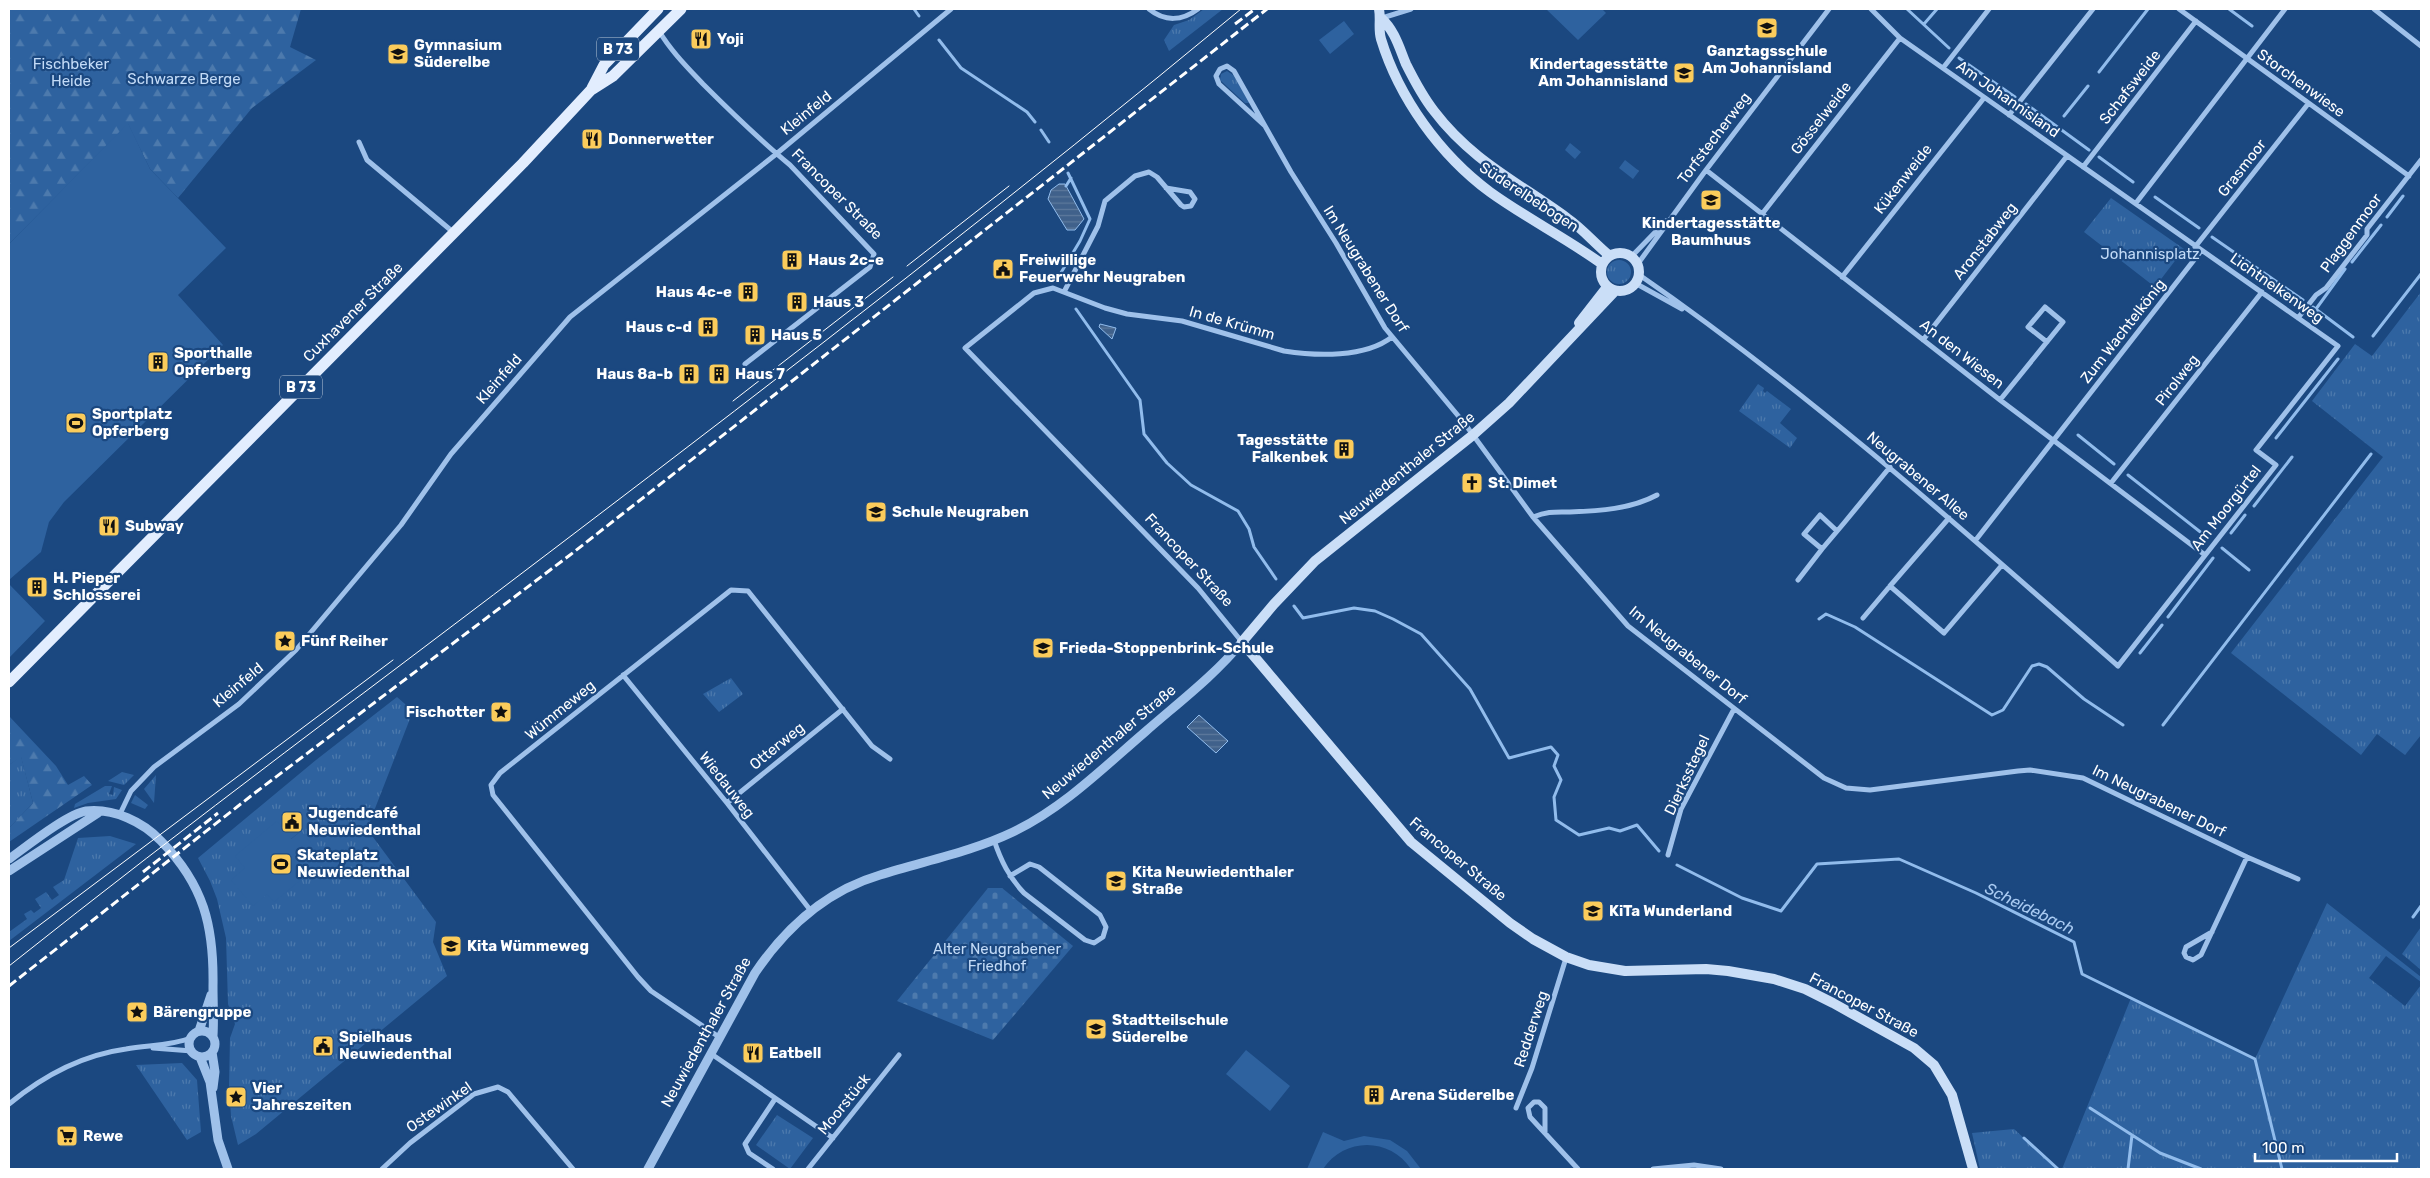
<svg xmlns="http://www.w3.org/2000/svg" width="2430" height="1178" font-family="Rubik,sans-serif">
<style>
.grass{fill:url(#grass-tufts);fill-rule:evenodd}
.forest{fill:url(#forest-firs)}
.cemetery{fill:url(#cemetery-stones)}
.pitch{fill:#2e629f}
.water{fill:url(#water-rules);stroke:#91bcec}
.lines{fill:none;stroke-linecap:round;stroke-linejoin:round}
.stream{stroke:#91bcec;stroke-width:3}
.minor{stroke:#9fc1ea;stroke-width:5}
.tertiary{stroke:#9fc1ea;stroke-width:9}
.secondary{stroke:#cadef7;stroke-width:10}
.primary{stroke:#e2edfe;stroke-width:11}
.tram{stroke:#fff;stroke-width:1}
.rail{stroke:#fff;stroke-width:3;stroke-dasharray:9 4;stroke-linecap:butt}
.labels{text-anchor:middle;stroke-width:4.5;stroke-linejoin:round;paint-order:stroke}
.shield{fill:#1b4880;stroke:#bbc8d9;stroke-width:1}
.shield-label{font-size:14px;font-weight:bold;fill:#fff}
.poi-label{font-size:15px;font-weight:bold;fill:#fff;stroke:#1b4880;text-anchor:start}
.park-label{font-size:15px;fill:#c3dbf7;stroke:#1b4880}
.street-label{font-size:15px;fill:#fff;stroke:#1b4880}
.water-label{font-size:16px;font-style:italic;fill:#aacbf2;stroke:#1b4880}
</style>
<defs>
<pattern id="grass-tufts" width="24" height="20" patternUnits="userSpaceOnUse" patternTransform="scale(1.25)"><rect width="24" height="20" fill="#2e629f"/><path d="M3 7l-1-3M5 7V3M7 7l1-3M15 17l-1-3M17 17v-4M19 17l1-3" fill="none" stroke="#4d7aad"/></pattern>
<pattern id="forest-firs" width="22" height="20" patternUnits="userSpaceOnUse" patternTransform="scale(1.25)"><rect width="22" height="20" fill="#2e629f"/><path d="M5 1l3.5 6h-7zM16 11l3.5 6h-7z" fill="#4d7aad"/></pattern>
<pattern id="cemetery-stones" width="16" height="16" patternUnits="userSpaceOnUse" patternTransform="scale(1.25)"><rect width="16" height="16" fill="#2e629f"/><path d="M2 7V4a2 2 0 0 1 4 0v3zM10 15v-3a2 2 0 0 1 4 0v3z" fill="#4d7aad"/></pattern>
<pattern id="water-rules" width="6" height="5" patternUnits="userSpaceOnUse" patternTransform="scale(1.25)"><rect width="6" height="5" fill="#40618b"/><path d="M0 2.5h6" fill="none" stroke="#5d799c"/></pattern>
</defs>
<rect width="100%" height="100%" fill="#1b4880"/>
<path class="grass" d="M1204 9H1223L1169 51 1164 40 1174 25 1189 20Z
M1227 71 1233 75 1249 100V103H1245L1220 80 1221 74Z
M1570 143 1581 152 1575 159 1565 150Z
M1625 160 1639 171 1633 179 1619 168Z
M2111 198 2184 249 2155 287 2084 232Z
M1607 272a12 12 0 1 1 24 0a12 12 0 1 1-24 0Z
M2421 292V735L2405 755 2377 734 2361 755 2231 653 2383 457 2312 401 2355 344 2372 356Z
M1758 384 1764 388 1763 391 1765 393 1767 391 1791 409 1780 423 1797 438 1790 448 1739 411Z
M731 678 743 694 719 712 703 694Z
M397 697 413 711 367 829 436 922 433 942 447 976 256 1134 238 1145 231 1116 229 1086 230 1038 235 1024 228 1004 226 938 217 899 210 881 198 858 316 760ZM301 831 274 902 291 839Z
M21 756 33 803 9 828V765Z
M122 772 134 775 124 785 108 781Z
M156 775 154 803 144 789Z
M105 786H112L109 794 113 795 114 787 122 790 116 799 88 803 74 808 75 804Z
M135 795 148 805 145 809 131 803Z
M110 836 136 844 9 941V932L27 919 24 914 31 910 34 913 41 908 35 899 46 892 52 900 59 895 53 887 64 880 78 838Z
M2327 903 2421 977V982L2386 956 2369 978 2405 1006 2421 985V1169H2062L2131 998 2255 1059Z
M2421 927V970L2402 954Z
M182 1063 197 1080 201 1132 187 1140 136 1065Z
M777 1115 813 1138 790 1169 756 1145Z
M2014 1129 2058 1169H1980L1972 1133Z"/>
<path class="forest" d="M9 9H301L290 47 316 60 252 108 178 198 150 169 128 124 9 244Z
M9 716 56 766 68 785 84 776 92 785 9 842V828L33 803 21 757 9 765Z"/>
<path class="cemetery" d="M988 888H1002L1073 946 993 1040 897 1001Z"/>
<path class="pitch" d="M1546 9H1602L1606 13 1578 40Z
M1344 21 1354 34 1330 54 1319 40Z
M128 123 150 169 226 248 178 295 223 345 64 502 49 522 41 552 9 580V244Z
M9 584 45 621 9 658Z
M277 821 291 839 301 831 325 860 274 902 267 894 253 906 231 880 245 868 235 856Z
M1246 1050 1290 1086 1270 1111 1226 1074Z
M1323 1132 1344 1141 1364 1136 1390 1140 1407 1151 1421 1169H1411C1390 1137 1344 1137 1323 1169H1307Z"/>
<path class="water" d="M1059 184H1065L1084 219 1075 230H1067L1048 199 1051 190Z
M1100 324 1116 328 1112 339 1099 327Z
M1199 715 1228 741 1216 753 1187 727Z"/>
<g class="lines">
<path class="stream" d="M914 9 919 16
M1907 9 1949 48
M2229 9 2252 26
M1924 24 1937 9
M939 40 961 68 1027 112 1035 122
M1959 58 2015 97
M2099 72 2148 9
M2026 104 2089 150
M2064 116 2088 86
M1041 130 1049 142
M2099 157 2133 182
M1066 186 1071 178
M2155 197 2199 228
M2387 217 2403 196
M2212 237 2303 300
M2352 262 2381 225
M1056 281 1080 241 1090 219 1068 173
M2313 307 2353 337
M1076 309 1140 400 1144 434 1167 463 1191 485 1238 511 1249 529 1254 547 1276 579
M2316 309 2345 269
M2373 336 2421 274
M2078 435 2114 464
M2276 438 2338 359
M2128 475 2208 538
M2254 506 2292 457
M2231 533 2245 515
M2222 548 2249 570
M1294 606 1303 618 1354 608 1375 611 1393 619 1421 634 1470 689 1509 758 1551 747 1558 755 1554 766 1561 780 1554 797 1556 820 1579 835 1609 828 1620 831 1637 825 1659 851
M2168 617 2213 558
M1819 619 1826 614 1855 627 1992 715 2003 710 2032 666 2039 664 2047 667 2084 699 2123 725
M2140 653 2162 625
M2163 725 2371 454
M1677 865 1742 898 1781 911 1817 864 1899 859 1976 893 2074 942 2082 974 2255 1059 2282 1169
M2413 917 2421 906
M2090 1108 2160 1153 2201 1169
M2024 1138 2058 1169
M2128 1169 2132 1135"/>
<path class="minor" d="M1149 9C1165 22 1182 21 1198 9
M2179 9 2409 176
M2374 9 2421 46
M1382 18 1411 9
M659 31C671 51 687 67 703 84 731 112 760 140 790 165L874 254 870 267 745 364
M1943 68 1989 9
M2009 115 2093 9
M1265 126 1219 84 1216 76 1220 69 1227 66 1234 71 1291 172 1336 243 1385 328 1465 424 1533 517 1628 626 1824 778 1846 788 1870 790 2018 771 2030 770 2083 778 2247 857 2298 879
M359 142 367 160 453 232
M2083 167 2196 21
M1706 170 2000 400 2205 555
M2136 203 2285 9
M1762 214 1900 38
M2195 247 2308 104
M1631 257 1666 221
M1637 265 1706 170 1829 9
M1638 274C1809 392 1963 530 2118 666L2276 465 2256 450 2338 346 1900 38 1871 9
M1842 277 1984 98
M1635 283 1682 309
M1064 292 1098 226 1105 201 1135 176 1149 172 1157 177 1181 205 1184 207 1191 206 1195 199 1190 192 1166 188
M2298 318 2316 295 2326 288 2367 235V229L2421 160
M1923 340 2067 156
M2000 400 2063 322 2045 307 2028 327 2047 342
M2111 483 2262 292
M1533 517C1548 511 1555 512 1570 512 1599 511 1631 509 1657 495
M1949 518 1890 586 1944 633 2002 565
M1837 531 1820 515 1804 534 1822 549 1844 523 1890 467
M1975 541 2201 251
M1798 580 1822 549
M1863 618 1890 586
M1242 642 1198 588 965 348 1034 293 1053 288 1105 308 1127 314 1182 321 1284 351C1316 356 1365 358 1392 337
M623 675 727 803 811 911
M727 803 843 709
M119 816 131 791 154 767 239 704 296 650 401 525 451 454 570 317 775 155 951 9
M994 840C1001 861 1009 877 1024 893L1085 940 1094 943 1103 937 1106 927 1100 915 1039 867 1030 864 1010 876
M1668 855 1681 809 1734 709
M2212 932 2186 947 2184 953 2186 957 2193 960 2201 955 2247 857
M719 1037 651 991 638 977 493 795 491 785 500 773 731 590 748 591 872 746 890 759
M153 1048 192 1051
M710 1053 833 1138
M9 1104C43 1076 82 1055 126 1049 148 1045 170 1046 191 1038
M1516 1108 1532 1068 1566 958
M1545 1133V1108L1539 1102H1534L1528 1108 1530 1117 1578 1169
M382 1169 410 1143 474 1094 498 1087 508 1092 573 1169
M773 1169 749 1153 745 1144 775 1099
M808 1169 899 1055
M1653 1169 1694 1165 1721 1169"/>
<path class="tertiary" d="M9 859C26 847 67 814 86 811 114 808 143 822 161 841 204 885 214 926 213 986 213 1003 214 1019 213 1036
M9 871 98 813
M189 1044a13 13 0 1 1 26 0a13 13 0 1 1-26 0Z
M199 1031 211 995
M212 1052 215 1072 213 1088
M200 1057 210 1082 218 1140 228 1169
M648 1169 755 973C786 927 826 891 880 875 924 861 971 852 1013 832 1063 808 1103 768 1145 732 1178 703 1214 676 1242 642"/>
<path class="secondary" d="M1379 9C1381 19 1378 29 1381 39 1399 98 1440 155 1490 192 1526 218 1566 238 1602 264
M1381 18C1395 31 1399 47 1406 64 1414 80 1423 97 1434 111 1472 161 1518 182 1567 218 1583 229 1595 244 1610 256
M1601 272a19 19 0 1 1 38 0a19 19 0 1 1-38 0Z
M1615 291 1509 403 1473 435 1315 561 1274 604 1242 642 1411 842 1510 923 1533 939 1566 957 1589 965 1625 971 1706 969 1728 971 1774 979 1805 989 1833 1003 1914 1048 1934 1065 1952 1095 1973 1169
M1579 323 1607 287"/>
<path class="primary" d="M592 88 604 65 658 9
M9 682 523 163 591 90 613 76 681 9"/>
<path class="tram" d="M907 266 1009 186
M733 401 893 277
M9 948 393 660
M9 966C191 821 378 683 563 542 792 368 1020 192 1241 9"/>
<path class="rail" d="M1235 24 1255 9
M143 872 218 813
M9 986 256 792 570 555 1267 9"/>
</g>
<defs>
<g id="school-square" transform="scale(1.125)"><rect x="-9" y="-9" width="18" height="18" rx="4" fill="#fbcc5b" stroke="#1b4880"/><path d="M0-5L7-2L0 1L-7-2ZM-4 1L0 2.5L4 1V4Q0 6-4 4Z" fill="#111"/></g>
<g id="restaurant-square" transform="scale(1.125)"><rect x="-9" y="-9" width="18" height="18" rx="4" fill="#fbcc5b" stroke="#1b4880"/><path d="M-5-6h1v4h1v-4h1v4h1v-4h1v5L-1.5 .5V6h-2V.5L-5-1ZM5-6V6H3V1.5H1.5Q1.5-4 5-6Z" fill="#111"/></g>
<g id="building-square" transform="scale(1.125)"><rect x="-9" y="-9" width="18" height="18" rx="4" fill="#fbcc5b" stroke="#1b4880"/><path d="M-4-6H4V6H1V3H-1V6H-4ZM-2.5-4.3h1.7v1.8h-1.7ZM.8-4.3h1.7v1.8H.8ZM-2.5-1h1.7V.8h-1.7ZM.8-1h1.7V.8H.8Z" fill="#111"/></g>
<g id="civic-square" transform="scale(1.125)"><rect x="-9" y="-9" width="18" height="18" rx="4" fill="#fbcc5b" stroke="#1b4880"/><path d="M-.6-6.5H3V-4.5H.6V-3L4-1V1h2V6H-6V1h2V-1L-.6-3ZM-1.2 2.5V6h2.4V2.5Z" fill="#111"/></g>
<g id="stadium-square" transform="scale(1.125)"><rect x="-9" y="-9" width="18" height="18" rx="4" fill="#fbcc5b" stroke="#1b4880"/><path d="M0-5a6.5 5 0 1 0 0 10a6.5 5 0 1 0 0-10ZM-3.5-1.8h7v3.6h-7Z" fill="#111"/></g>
<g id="church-square" transform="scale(1.125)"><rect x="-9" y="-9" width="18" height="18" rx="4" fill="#fbcc5b" stroke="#1b4880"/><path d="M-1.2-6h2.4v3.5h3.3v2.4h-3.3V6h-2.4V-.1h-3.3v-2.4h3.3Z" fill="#111"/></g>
<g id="sight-square" transform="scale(1.125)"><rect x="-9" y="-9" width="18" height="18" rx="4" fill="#fbcc5b" stroke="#1b4880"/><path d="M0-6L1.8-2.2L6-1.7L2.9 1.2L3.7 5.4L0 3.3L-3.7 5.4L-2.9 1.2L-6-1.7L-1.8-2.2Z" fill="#111"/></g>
<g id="supermarket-square" transform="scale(1.125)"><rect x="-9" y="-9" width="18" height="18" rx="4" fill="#fbcc5b" stroke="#1b4880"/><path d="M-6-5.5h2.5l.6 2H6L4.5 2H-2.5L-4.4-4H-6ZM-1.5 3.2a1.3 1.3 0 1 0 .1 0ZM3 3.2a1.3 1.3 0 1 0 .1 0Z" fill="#111"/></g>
</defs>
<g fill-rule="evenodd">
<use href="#school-square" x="1767" y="28"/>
<use href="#restaurant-square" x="701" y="39"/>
<use href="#school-square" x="398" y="54"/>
<use href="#school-square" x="1684" y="73"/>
<use href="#restaurant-square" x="592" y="139"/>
<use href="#school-square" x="1711" y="200"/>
<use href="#building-square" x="792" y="260"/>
<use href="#civic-square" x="1003" y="269"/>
<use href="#building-square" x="748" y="292"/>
<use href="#building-square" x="797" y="302"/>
<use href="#building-square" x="708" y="327"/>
<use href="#building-square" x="755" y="335"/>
<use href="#building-square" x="158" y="362"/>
<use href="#building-square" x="689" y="374"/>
<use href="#building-square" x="719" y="374"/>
<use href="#stadium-square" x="76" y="423"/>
<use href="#building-square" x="1344" y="449"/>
<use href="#church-square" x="1472" y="483"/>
<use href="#school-square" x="876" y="512"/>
<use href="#restaurant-square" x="109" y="526"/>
<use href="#building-square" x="37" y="587"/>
<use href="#sight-square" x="285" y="641"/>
<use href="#school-square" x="1043" y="648"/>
<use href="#sight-square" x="501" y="712"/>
<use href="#civic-square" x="292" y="822"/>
<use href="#stadium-square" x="281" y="864"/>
<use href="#school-square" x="1116" y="881"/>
<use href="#school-square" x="1593" y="911"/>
<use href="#school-square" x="451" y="946"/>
<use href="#sight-square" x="137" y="1012"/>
<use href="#school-square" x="1096" y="1029"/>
<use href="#civic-square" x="323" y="1046"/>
<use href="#restaurant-square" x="753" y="1053"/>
<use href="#building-square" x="1374" y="1095"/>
<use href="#sight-square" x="236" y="1097"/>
<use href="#supermarket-square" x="67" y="1136"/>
</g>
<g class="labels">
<g class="shield">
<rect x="597" y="37.5" width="42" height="23" rx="4"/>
<rect x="280" y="375.5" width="42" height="23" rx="4"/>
</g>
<g class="shield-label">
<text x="618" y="54">B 73</text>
<text x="301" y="392">B 73</text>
</g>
<g class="poi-label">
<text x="717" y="44">Yoji</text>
<text x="414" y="50">Gymnasium<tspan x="414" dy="17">Süderelbe</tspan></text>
<text x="1767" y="56" text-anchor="middle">Ganztagsschule<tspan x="1767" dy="17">Am Johannisland</tspan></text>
<text x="1668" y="69" text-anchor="end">Kindertagesstätte<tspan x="1668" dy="17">Am Johannisland</tspan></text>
<text x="608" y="144">Donnerwetter</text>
<text x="1711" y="228" text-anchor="middle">Kindertagesstätte<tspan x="1711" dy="17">Baumhuus</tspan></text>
<text x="808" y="265">Haus 2c-e</text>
<text x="1019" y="265">Freiwillige<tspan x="1019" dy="17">Feuerwehr Neugraben</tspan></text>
<text x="732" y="297" text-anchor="end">Haus 4c-e</text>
<text x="813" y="307">Haus 3</text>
<text x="692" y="332" text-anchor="end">Haus c-d</text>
<text x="771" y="340">Haus 5</text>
<text x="174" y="358">Sporthalle<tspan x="174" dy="17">Opferberg</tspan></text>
<text x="673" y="379" text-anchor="end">Haus 8a-b</text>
<text x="735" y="379">Haus 7</text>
<text x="92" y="419">Sportplatz<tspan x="92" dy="17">Opferberg</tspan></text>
<text x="1328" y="445" text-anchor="end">Tagesstätte<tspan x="1328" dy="17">Falkenbek</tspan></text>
<text x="1488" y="488">St. Dimet</text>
<text x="892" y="517">Schule Neugraben</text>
<text x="125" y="531">Subway</text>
<text x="53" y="583">H. Pieper<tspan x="53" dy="17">Schlosserei</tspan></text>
<text x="301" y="646">Fünf Reiher</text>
<text x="1059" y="653">Frieda-Stoppenbrink-Schule</text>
<text x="485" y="717" text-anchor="end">Fischotter</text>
<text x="308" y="818">Jugendcafé<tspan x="308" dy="17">Neuwiedenthal</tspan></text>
<text x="297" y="860">Skateplatz<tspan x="297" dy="17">Neuwiedenthal</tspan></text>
<text x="1132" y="877">Kita Neuwiedenthaler<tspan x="1132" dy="17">Straße</tspan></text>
<text x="1609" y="916">KiTa Wunderland</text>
<text x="467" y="951">Kita Wümmeweg</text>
<text x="153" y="1017">Bärengruppe</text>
<text x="1112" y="1025">Stadtteilschule<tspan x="1112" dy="17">Süderelbe</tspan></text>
<text x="339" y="1042">Spielhaus<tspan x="339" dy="17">Neuwiedenthal</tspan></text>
<text x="769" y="1058">Eatbell</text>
<text x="252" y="1093">Vier<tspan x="252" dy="17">Jahreszeiten</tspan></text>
<text x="1390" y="1100">Arena Süderelbe</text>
<text x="83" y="1141">Rewe</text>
</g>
<g class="park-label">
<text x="71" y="69">Fischbeker<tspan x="71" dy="17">Heide</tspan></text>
<text x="184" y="84">Schwarze Berge</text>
<text x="2150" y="259">Johannisplatz</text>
<text x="997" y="954">Alter Neugrabener<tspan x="997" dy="17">Friedhof</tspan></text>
</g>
<g class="street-label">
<text transform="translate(2301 83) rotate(36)" y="5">Storchenwiese</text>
<text transform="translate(2130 87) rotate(-52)" y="5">Schafsweide</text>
<text transform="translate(2008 99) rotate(35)" y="5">Am Johannisland</text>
<text transform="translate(806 113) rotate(-39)" y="5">Kleinfeld</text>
<text transform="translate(1821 118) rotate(-52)" y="5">Gösselweide</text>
<text transform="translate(1714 138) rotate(-53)" y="5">Torfstecherweg</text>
<text transform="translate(2242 168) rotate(-52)" y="5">Grasmoor</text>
<text transform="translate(1903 179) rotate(-52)" y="5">Kükenweide</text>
<text transform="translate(837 194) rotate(45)" y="5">Francoper Straße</text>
<text transform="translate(1529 197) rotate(33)" y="5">Süderelbebogen</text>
<text transform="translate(2351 233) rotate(-54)" y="5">Plaggenmoor</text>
<text transform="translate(1985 241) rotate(-52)" y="5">Aronstabweg</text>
<text transform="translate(1366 269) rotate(58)" y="5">Im Neugrabener Dorf</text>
<text transform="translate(2277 288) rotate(35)" y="5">Lichtnelkenweg</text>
<text transform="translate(353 312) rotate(-45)" y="5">Cuxhavener Straße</text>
<text transform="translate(1232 323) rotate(16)" y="5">In de Krümm</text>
<text transform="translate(2123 331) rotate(-52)" y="5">Zum Wachtelkönig</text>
<text transform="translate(1962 354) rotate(38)" y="5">An den Wiesen</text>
<text transform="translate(499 379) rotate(-49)" y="5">Kleinfeld</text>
<text transform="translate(2177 380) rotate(-52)" y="5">Pirolweg</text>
<text transform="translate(1407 468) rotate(-39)" y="5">Neuwiedenthaler Straße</text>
<text transform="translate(1918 476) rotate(40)" y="5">Neugrabener Allee</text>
<text transform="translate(2226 508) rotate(-52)" y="5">Am Moorgürtel</text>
<text transform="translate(1189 560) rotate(47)" y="5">Francoper Straße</text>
<text transform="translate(1688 655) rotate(39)" y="5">Im Neugrabener Dorf</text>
<text transform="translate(238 685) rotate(-40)" y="5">Kleinfeld</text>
<text transform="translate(560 710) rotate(-39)" y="5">Wümmeweg</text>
<text transform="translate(1109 742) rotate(-40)" y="5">Neuwiedenthaler Straße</text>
<text transform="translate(777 746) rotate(-39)" y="5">Otterweg</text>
<text transform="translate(1687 775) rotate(-65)" y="5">Dierksstegel</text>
<text transform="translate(727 785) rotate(52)" y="5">Wiedauweg</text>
<text transform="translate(2159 801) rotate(26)" y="5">Im Neugrabener Dorf</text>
<text transform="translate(1458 859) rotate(40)" y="5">Francoper Straße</text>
<text transform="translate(1864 1005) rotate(28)" y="5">Francoper Straße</text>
<text transform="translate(1531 1029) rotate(-72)" y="5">Redderweg</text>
<text transform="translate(706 1032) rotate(-61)" y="5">Neuwiedenthaler Straße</text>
<text transform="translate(844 1104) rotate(-51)" y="5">Moorstück</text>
<text transform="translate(439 1107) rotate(-35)" y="5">Ostewinkel</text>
</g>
<g class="water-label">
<text transform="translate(2030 908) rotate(26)" y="6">Scheidebach</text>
</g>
</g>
<rect width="2430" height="1178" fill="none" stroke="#ffffff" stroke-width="20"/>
<path d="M2255 1153v8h142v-8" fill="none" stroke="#ffffff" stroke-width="2.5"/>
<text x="2262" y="1153" font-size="15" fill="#ffffff" stroke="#1b4880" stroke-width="4" paint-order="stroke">100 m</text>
</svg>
